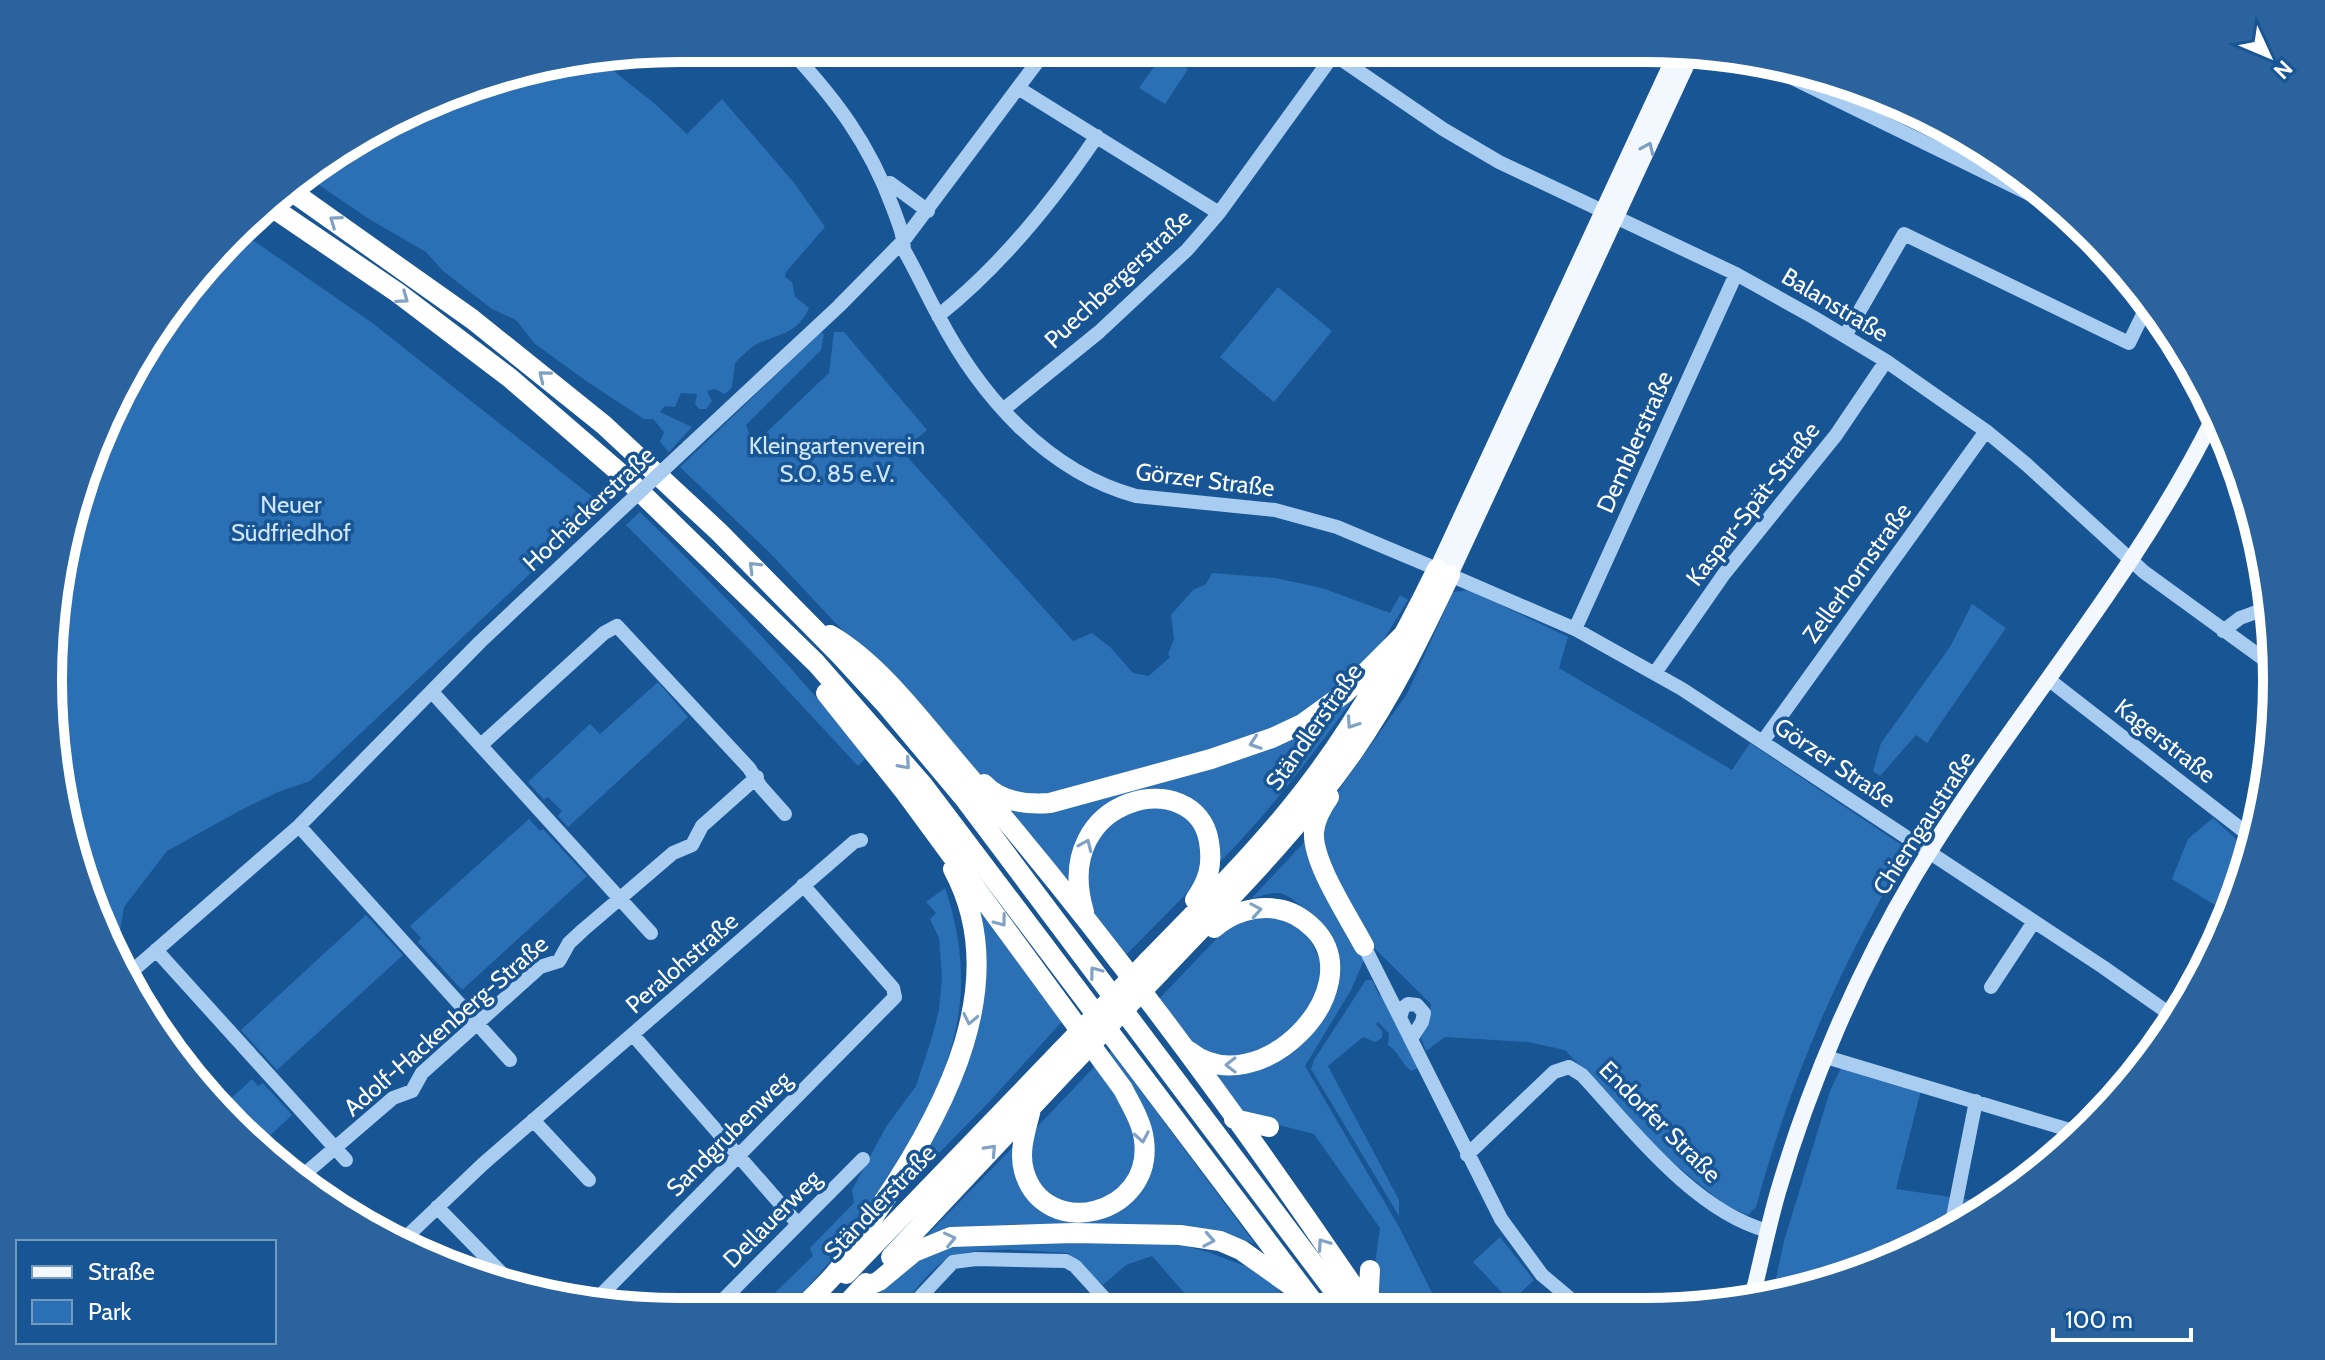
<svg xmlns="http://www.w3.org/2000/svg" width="2325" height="1360" font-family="Cabin,sans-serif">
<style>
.green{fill:#2b70b4}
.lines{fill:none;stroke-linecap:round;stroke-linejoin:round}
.minor{stroke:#a9cdf1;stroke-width:14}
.major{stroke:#f3f8ff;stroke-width:16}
.highway{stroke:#fff;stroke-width:20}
.minor-bridge{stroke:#a9cdf1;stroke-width:14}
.highway-bridge{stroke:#fff;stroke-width:20}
.oneway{stroke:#7b9ec5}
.oneway2{stroke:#80a2c5}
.labels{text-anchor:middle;stroke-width:7;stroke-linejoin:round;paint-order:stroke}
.street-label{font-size:24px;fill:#fff;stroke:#185595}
.park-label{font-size:24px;fill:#d0e6fc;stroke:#185595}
.rim{fill:none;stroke:#fff;stroke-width:10}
</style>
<rect width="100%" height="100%" fill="#185595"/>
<path class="green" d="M1164 53 1188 69 1165 104 1139 88Z
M601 61 655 104 687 134 722 99 795 184 825 227 786 272 785 277 792 282 795 297 809 308C798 333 782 333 759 343 750 347 742 356 735 363L732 387 725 394 715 389 707 391 712 401 706 409H699L695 404 697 394 681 393 675 407 665 406 660 412 692 427 669 452 660 442 664 432 653 419H644L589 383 535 344 516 320 492 309 443 271 426 252 369 219 303 174 477 81Z
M1916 115 1991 152 1984 166 1909 129Z
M244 234 371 322 603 505 310 781 278 792 241 810 167 851 124 907 118 943 115 946 82 884 48 680 70 516 155 329Z
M1278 287 1332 331 1274 402 1220 357Z
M821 332 824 334 821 350 746 425 753 445 829 373 834 332H844L927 430 902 451 1073 641 1092 633 1110 647 1133 673 1149 676 1170 657 1168 654 1174 639 1171 615 1193 590 1206 584 1212 573 1275 578 1322 588 1390 613 1400 595 1408 600 1379 647 1325 702 1270 733 1030 799 980 777 768 551 680 467Z
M640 512C720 589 796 671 867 757L858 766 752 652 626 525Z
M1469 590 1568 637 1559 668 1732 770 1750 743 1909 850C1840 965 1791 1077 1756 1207L1748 1215 1725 1205 1666 1157 1565 1050 1528 1042 1445 1037 1426 1051 1421 1038 1429 1018 1431 1004 1373 947 1322 849 1326 808 1407 694 1453 592Z
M1972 604 2006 628 1927 743 1916 735 1880 776 1873 771 1881 743 1950 647Z
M658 682 688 717 568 827 558 816 562 811 548 797 544 800 528 782 590 724 600 734Z
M1353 699C1311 757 1270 811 1220 862 1214 848 1201 809 1190 801 1153 771 1086 803 1074 846 1070 859 1071 876 1072 889L1006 809 1045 810Z
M1134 807H1169L1194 823 1204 864 1191 889 1121 960 1089 907 1083 878 1101 830Z
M2213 818 2250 852 2230 914 2172 879 2188 839Z
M529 819 540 831 543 829 587 876 462 990 418 942 421 938 410 926Z
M1309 837 1365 958 1351 990 1305 1066 1399 1227 1441 1311H1378L1375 1265 1380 1228 1314 1134 1243 1116 1208 1071 1223 1074 1246 1072 1334 987C1343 955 1329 929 1304 909 1298 904 1290 896 1283 894 1273 891 1261 896 1251 899Z
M945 888C984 1003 947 1084 886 1181 857 1228 825 1272 785 1311H756L813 1256 810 1248 854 1203 852 1190 886 1127 916 1086 932 1037 939 1010 942 978 939 938 930 919 936 913 926 902Z
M971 895 1066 1017 991 1100 901 1192 974 1034Z
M1275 914 1303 926 1323 966 1317 997 1290 1035 1232 1062 1196 1051 1156 1002 1222 933 1248 917Z
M366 915 403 955 277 1070 241 1030Z
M1366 980H1372L1379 995 1387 997 1420 1067 1411 1071C1401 1063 1398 1051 1388 1045L1389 1033 1378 1022 1376 1024 1382 1031V1038L1375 1042 1363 1037 1328 1066 1399 1200V1216L1311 1069 1314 1060Z
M1111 1051 1255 1244 1238 1238 1072 1225 1021 1224 964 1227 927 1235 1014 1146 1015 1163 1079 1218 1147 1172 1108 1055Z
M1096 1065C1113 1085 1143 1131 1136 1159 1123 1210 1049 1221 1032 1167 1028 1153 1031 1139 1038 1126Z
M1841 1068 1921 1090 1896 1189 1992 1203 1961 1227 1923 1244 1887 1241 1883 1262 1848 1279 1773 1293 1784 1241 1830 1091Z
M252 1079 258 1086 263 1083 292 1115 262 1143 223 1106Z
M1500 1237 1534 1280 1511 1302 1473 1262Z
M979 1242H1171L1208 1252 1253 1269 1277 1288 1296 1311H1200L1152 1256 1126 1265 1103 1285 1068 1253C1034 1252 966 1242 940 1264 924 1277 911 1296 898 1311H857C899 1269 920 1252 979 1242Z"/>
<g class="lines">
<path class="minor" d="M788 48C835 98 869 143 893 208 898 222 904 235 904 250 916 271 926 293 938 315 980 396 1047 472 1136 496L1275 510 1337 527 1437 569
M1326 49 1443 129 1499 162 1736 274 1813 317 1886 361 1986 431 2026 464 2144 572 2276 668
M1766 65 2064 211
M1018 88 1219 213
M884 185 890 183 928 211
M938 316C1001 266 1052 203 1097 136
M1845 336 1904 234 2129 343 2149 302
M1004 409 1099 332 1187 250 1219 213 1334 54
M689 446 839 306 904 240 1047 49
M1450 575 1575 629 1682 689 2103 967 2177 1019
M1575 629 1736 274
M2223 631 2240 618 2270 607
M1655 673 1724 574 1836 435 1886 361
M2048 679 2254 839
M432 692 651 933
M1763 741 1986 431
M481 745 604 633 617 626 749 768 761 787 785 814
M299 826 510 1060
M1364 946 1501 1219 1542 1275 1585 1311
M156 950 346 1160
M130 973 299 826 480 642 614 516
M1991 987 2033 923
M1400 1018 1403 1008 1408 1004 1417 1005 1424 1013 1422 1022 1411 1039
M633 1035 798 1224
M1826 1057 2083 1134
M533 1120 589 1180
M1467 1155 1554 1072 1569 1067 1582 1075C1633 1130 1694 1211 1768 1231
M300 1178 393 1098 412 1091 422 1073 540 967 559 961 569 943 583 930 673 853 692 845 702 826 757 777
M437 1207 514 1286
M1950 1232 1976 1101
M402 1241 483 1164 854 842 861 840
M483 1280 496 1268
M594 1302 895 997 893 988 803 885
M712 1311 863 1159
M907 1311 953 1262 976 1259 1066 1261 1075 1266 1116 1311"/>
<path class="major" d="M1437 569 1678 49
M1450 575 1693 51
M1752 1298C1761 1262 1768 1227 1778 1192 1809 1085 1858 971 1915 875 2010 718 2135 579 2216 413"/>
<path class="highway" d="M287 188 472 319 604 425 719 532 840 655 887 706 964 798 1349 1311
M270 206 398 293 510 378 627 479 816 663 923 785 1320 1311
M830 635C882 665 925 726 965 772 1111 942 1245 1125 1370 1311
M826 693 905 792 1123 1089C1131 1105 1142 1122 1144 1140 1154 1216 1044 1242 1024 1171 1018 1149 1027 1127 1032 1105
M984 784C1001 802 1025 805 1050 803L1211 759 1272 738 1302 724 1345 693 1406 632
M1329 797C1322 807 1315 819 1314 832 1312 863 1349 917 1364 946
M1084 912C1049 794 1197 764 1209 842 1213 866 1208 881 1195 900
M1148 961C1206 901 1267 842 1316 775 1364 710 1402 641 1437 569
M1160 972C1227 901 1297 832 1353 752 1392 696 1421 636 1450 575
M1189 1051C1257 1106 1373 990 1314 929 1304 919 1292 911 1277 909 1255 905 1231 913 1214 928
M1234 1119 1269 1127
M891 1257 1072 1064
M846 1274 1060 1052
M859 1290 879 1281 914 1252 951 1237 1073 1233 1180 1235 1220 1241 1241 1250 1293 1287
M1368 1308 1370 1270
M804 1311V1306C815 1294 828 1283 838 1270 854 1250 867 1226 882 1204 945 1110 1014 982 953 869
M840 1311 866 1283"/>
<path class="minor-bridge" d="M614 516 689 446"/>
<path class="highway-bridge" d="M1060 1052 1148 961
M1072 1064 1160 972"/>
</g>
<defs><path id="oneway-chevron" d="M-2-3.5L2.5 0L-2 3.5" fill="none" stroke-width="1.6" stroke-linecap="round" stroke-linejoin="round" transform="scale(2)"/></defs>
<use class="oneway" href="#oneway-chevron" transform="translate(1648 148) rotate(-66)"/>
<g class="oneway2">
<use href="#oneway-chevron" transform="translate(335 221) rotate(-145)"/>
<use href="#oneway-chevron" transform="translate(403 298) rotate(36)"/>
<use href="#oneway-chevron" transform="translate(544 376) rotate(-141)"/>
<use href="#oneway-chevron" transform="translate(754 567) rotate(-135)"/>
<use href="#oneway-chevron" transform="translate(1352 723) rotate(124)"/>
<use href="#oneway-chevron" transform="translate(1255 743) rotate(161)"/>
<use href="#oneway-chevron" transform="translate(905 764) rotate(49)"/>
<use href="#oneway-chevron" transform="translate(1086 845) rotate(-66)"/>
<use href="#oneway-chevron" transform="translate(1256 910) rotate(-10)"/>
<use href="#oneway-chevron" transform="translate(1001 921) rotate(53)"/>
<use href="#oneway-chevron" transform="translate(1095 972) rotate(-127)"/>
<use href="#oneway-chevron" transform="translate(970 1019) rotate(102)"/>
<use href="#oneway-chevron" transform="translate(1231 1065) rotate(179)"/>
<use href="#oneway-chevron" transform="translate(1142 1137) rotate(80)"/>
<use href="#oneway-chevron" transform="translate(991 1150) rotate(-47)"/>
<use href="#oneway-chevron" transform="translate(950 1239) rotate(-13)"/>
<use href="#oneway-chevron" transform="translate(1209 1240) rotate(10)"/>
<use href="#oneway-chevron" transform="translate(1323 1244) rotate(-125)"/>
</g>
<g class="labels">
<g class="street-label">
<text transform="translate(1118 279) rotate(-43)" y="8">Puechbergerstraße</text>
<text transform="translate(1835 305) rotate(31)" y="8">Balanstraße</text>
<text transform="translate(1635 442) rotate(-66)" y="8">Demblerstraße</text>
<text transform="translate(1205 480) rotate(7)" y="8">Görzer Straße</text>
<text transform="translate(1753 504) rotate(-52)" y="8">Kaspar-Spät-Straße</text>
<text transform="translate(589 509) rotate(-43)" y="8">Hochäckerstraße</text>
<text transform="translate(1857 573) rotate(-54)" y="8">Zellerhornstraße</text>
<text transform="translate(1314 727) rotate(-55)" y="8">Ständlerstraße</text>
<text transform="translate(2165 741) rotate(38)" y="8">Kagerstraße</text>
<text transform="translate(1835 763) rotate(34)" y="8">Görzer Straße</text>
<text transform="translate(1924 823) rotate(-57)" y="8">Chiemgaustraße</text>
<text transform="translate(682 963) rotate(-41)" y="8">Peralohstraße</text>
<text transform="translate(446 1026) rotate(-41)" y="8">Adolf-Hackenberg-Straße</text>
<text transform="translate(1660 1122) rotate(45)" y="8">Endorfer Straße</text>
<text transform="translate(729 1134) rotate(-45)" y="8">Sandgrubenweg</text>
<text transform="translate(880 1202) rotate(-46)" y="8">Ständlerstraße</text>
<text transform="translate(772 1219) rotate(-45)" y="8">Dellauerweg</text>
</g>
<g class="park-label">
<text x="837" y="454">Kleingartenverein<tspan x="837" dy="28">S.O. 85 e.V.</tspan></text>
<text x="291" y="513">Neuer<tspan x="291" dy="28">Südfriedhof</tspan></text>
</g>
</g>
<path d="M0 0H2325V1360H0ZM680 62H1645A618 618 0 0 1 2263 680V680A618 618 0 0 1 1645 1298H680A618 618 0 0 1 62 680V680A618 618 0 0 1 680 62Z" fill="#2a639d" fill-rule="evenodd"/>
<path class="rim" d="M680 62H1645A618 618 0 0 1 2263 680V680A618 618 0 0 1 1645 1298H680A618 618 0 0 1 62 680V680A618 618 0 0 1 680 62Z"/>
<rect x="16" y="1240" width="260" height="104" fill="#185595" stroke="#7499bf" stroke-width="2"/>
<rect x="32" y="1266" width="40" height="12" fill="#f3f8ff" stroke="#7499bf" stroke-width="2"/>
<text x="88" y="1280" font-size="24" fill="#ffffff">Straße</text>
<rect x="32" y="1300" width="40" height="24" fill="#2b70b4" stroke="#7499bf" stroke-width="2"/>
<text x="88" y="1320" font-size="24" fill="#ffffff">Park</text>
<g transform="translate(2269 56) rotate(134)" stroke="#185595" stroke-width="6" paint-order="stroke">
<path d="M0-6L14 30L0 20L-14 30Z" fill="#ffffff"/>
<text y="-12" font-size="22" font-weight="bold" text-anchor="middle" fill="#ffffff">N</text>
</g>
<path d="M2053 1328v12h138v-12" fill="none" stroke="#ffffff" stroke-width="4"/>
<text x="2065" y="1328" font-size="24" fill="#ffffff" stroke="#185595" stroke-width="6" paint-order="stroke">100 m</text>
</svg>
